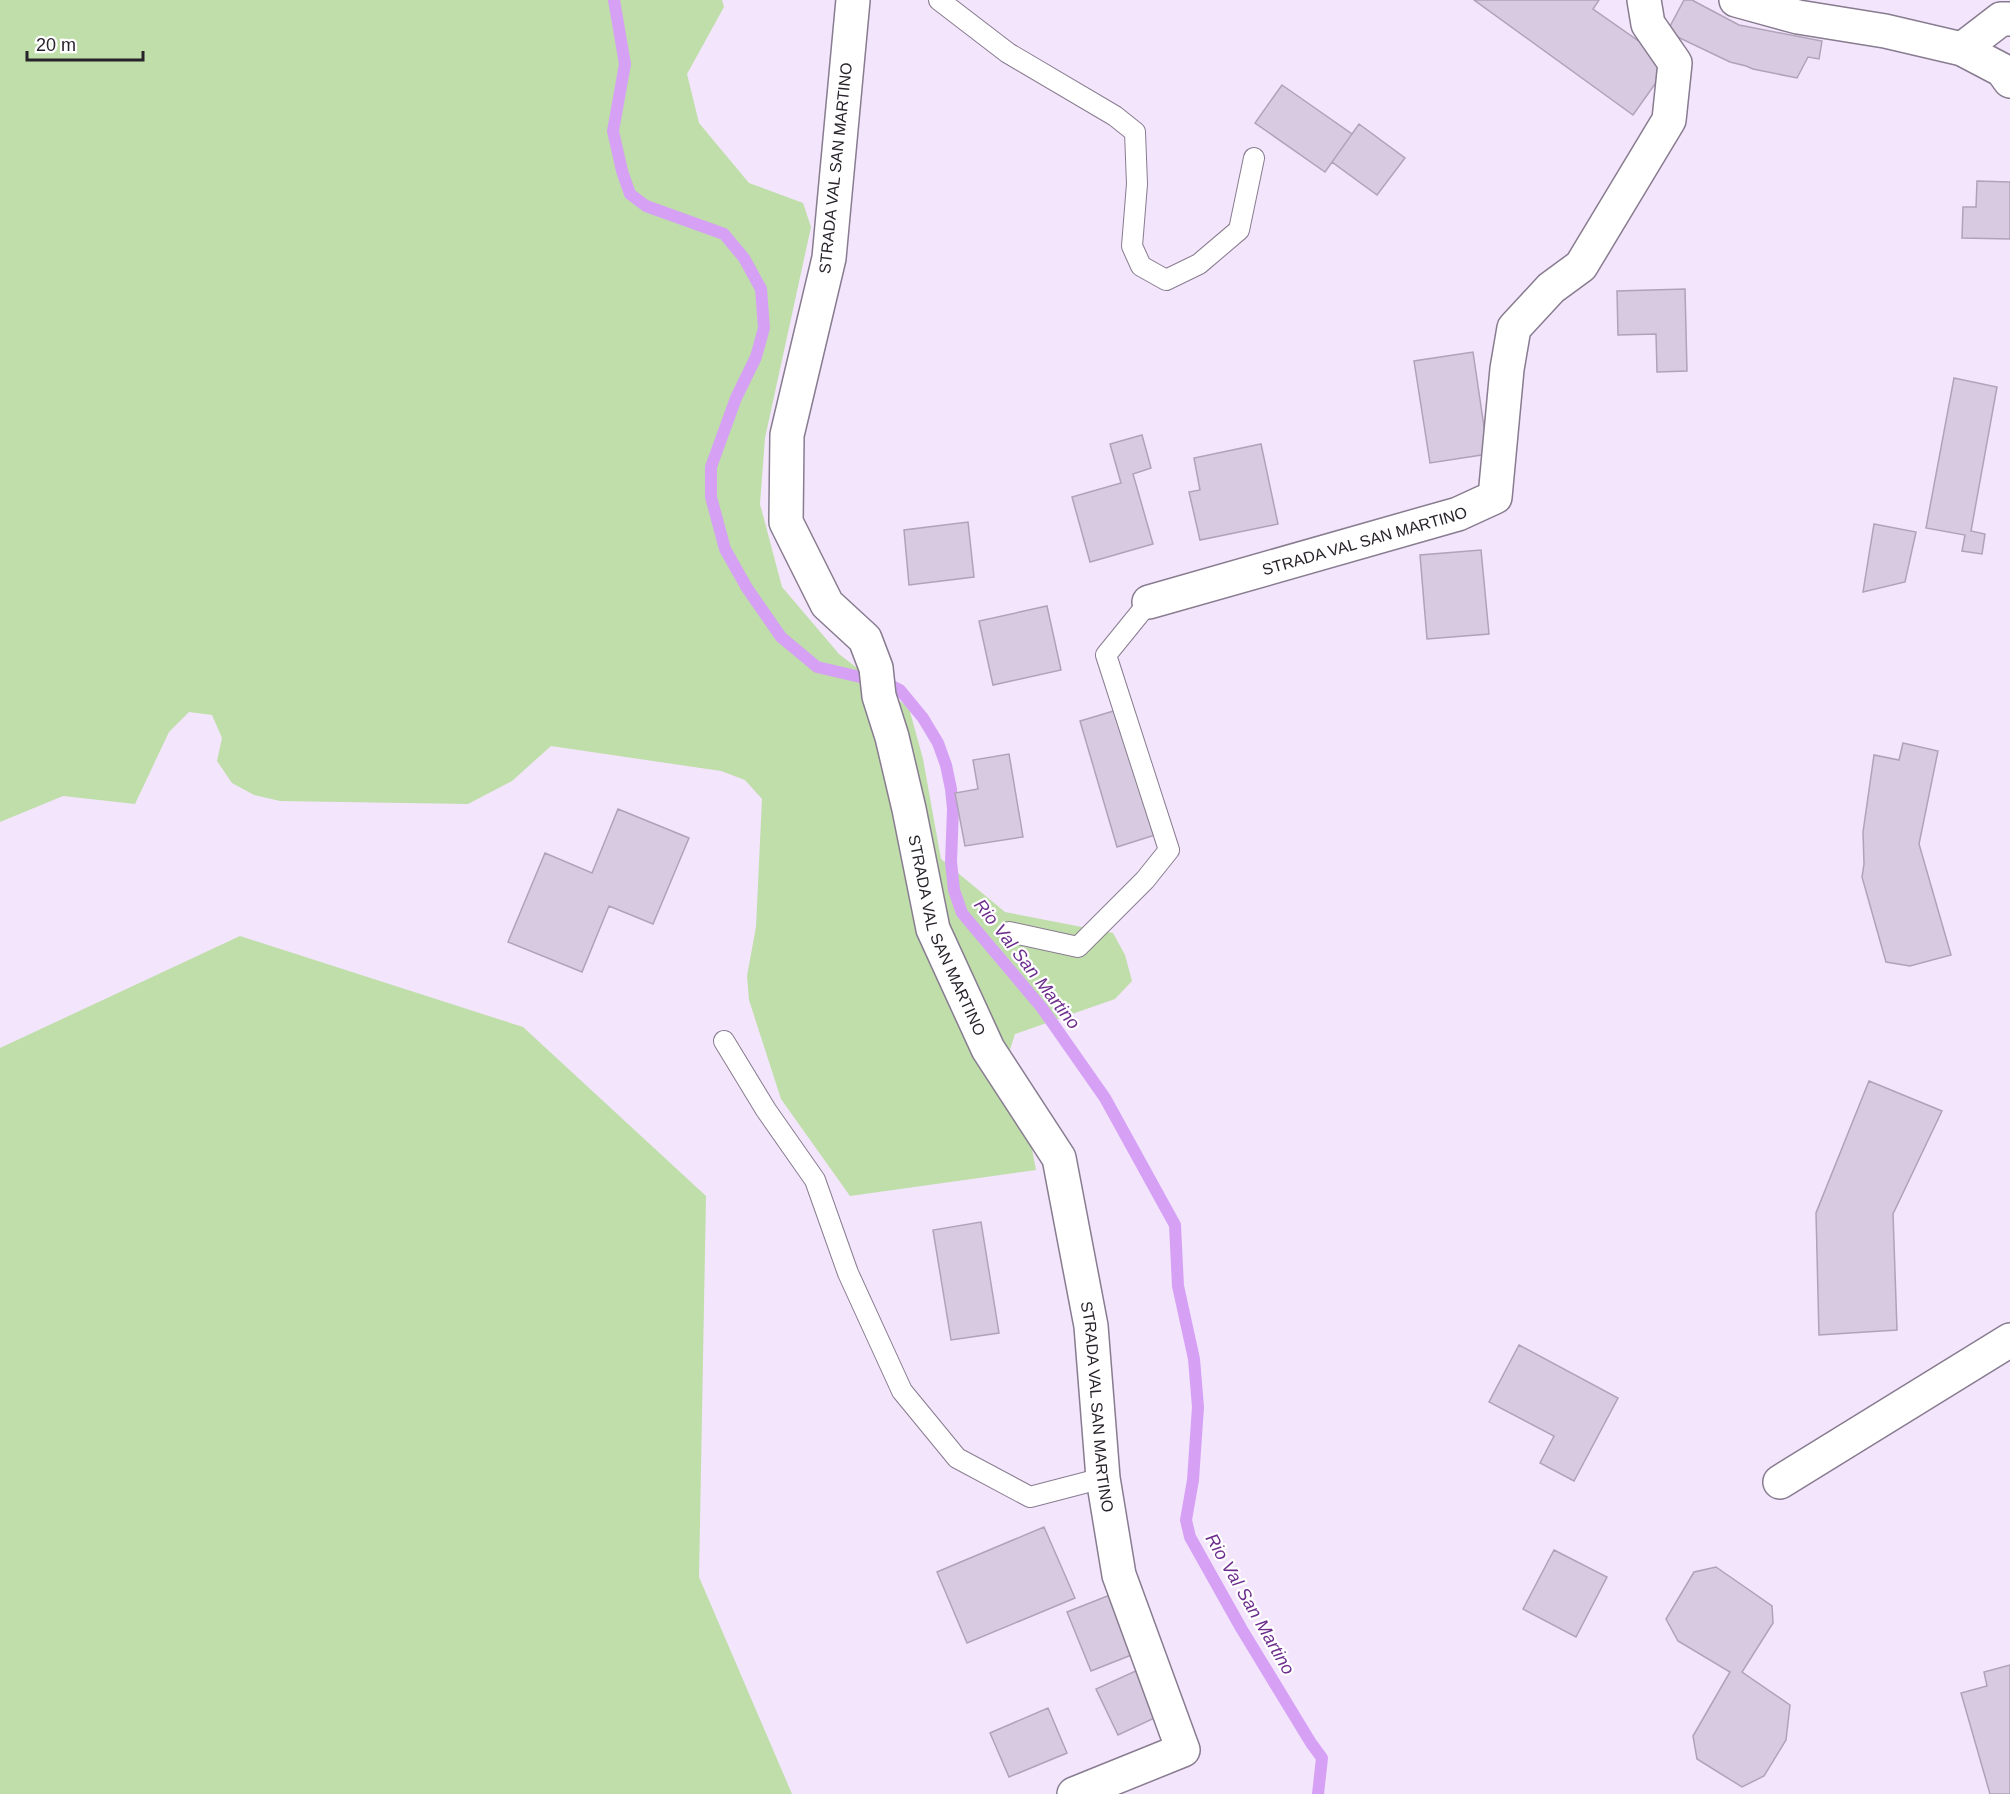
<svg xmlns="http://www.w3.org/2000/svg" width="2010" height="1794" font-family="Arial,sans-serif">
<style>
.green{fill:#bfdea9}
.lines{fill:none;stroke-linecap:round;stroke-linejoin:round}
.stream{stroke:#d6a1f5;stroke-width:12}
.building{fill:#d8cbe1;stroke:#b0a3b8;stroke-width:1.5}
.service-casing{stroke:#887c90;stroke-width:22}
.minor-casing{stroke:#887c90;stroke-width:36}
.tertiary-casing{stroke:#887c90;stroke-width:36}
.service{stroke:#fff;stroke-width:20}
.minor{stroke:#fff;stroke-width:33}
.tertiary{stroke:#fff;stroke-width:33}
.labels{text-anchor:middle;stroke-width:4.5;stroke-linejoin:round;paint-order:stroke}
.street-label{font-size:16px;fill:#28232b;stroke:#fff}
.water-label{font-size:18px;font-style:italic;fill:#6d2d8d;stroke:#fff}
</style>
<rect width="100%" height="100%" fill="#f3e5fc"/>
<path class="green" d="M0 0H722L724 7 687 74 699 123 749 183 803 203 811 227 765 438 760 504 782 587 839 654 909 708 923 759 941 859 1005 912 1113 933 1125 955 1132 981 1115 999 1015 1034 1007 1059 1019 1082 1036 1170 850 1196 781 1099 749 1000 747 976 756 927 762 799 745 780 721 771 551 746 512 781 468 804 280 801 254 795 232 783 217 761 222 738 212 715 189 712 169 732 135 804 63 796 0 822Z
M240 936 523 1027 706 1196 699 1577 792 1794H0V1048Z"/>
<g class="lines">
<path class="stream" d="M614 0 625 64 613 131 622 171 630 194 646 206 724 234 744 258 761 289 764 328 756 357 736 398 711 467V497L725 549 747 588 781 637 817 667 886 683 900 690 923 718 938 743 946 765 951 789 953 809 951 862 954 890 962 913 1042 1008 1105 1098 1175 1225 1178 1286 1194 1359 1198 1407 1193 1480 1186 1520 1190 1537 1241 1628 1311 1743 1322 1758 1318 1794"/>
</g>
<path class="building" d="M1474 0H1599L1593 9 1670 63 1633 115Z
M1684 0H1692L1739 25 1822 41 1819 59 1808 57 1797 78 1753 69 1746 66 1730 62 1667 32Z
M1282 85 1352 134 1325 172 1255 123Z
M1359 124 1405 158 1377 195 1332 162Z
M1977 181 2010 182V239L1962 238 1963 207H1976Z
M1685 289 1687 371 1657 372 1656 334 1618 335 1617 291Z
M1473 352 1488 454 1430 463 1414 361Z
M1954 378 1997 387 1971 531 1985 534 1982 554 1962 551 1965 535 1926 528Z
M1142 435 1151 468 1133 474 1153 544 1090 562 1072 497 1121 483 1110 444Z
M1261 444 1278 524 1200 540 1189 492 1200 490 1194 458Z
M968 522 974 577 909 585 904 530Z
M1874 524 1916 532 1905 582 1863 592Z
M1481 550 1489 634 1427 639 1420 555Z
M1047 606 1061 670 993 685 979 621Z
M1117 710 1155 835 1117 847 1080 721Z
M1903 743 1938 751 1919 844 1951 955 1910 966 1886 962 1862 877 1864 864 1863 832 1874 755 1899 760Z
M1009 754 1023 837 965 846 955 793 978 789 973 760Z
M618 809 689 838 653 924 609 906 582 972 508 942 545 853 592 873Z
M1869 1081 1942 1111 1893 1214 1897 1330 1819 1335 1816 1213Z
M981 1222 999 1333 951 1340 933 1230Z
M1519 1345 1618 1398 1574 1481 1540 1463 1554 1436 1489 1402Z
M1044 1527 1075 1598 967 1643 937 1572Z
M1554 1550 1607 1577 1576 1637 1523 1609Z
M1716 1567 1772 1606 1773 1623 1742 1672 1790 1705 1786 1740 1764 1776 1742 1787 1697 1759 1693 1736 1730 1672 1678 1641 1666 1619 1694 1572Z
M1110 1595 1134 1654 1091 1671 1067 1612Z
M2010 1665V1794H1990L1961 1693 1987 1686 1984 1672Z
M1140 1669 1161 1715 1118 1735 1096 1689Z
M1048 1708 1067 1753 1009 1777 990 1733Z"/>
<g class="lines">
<g class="service-casing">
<path id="service" d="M939 0 1008 53 1115 116 1135 132 1137 184 1132 246 1141 266 1166 280 1199 264 1239 230 1254 158
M1009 932 1078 947 1145 880 1169 850 1106 655 1149 602
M724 1041 766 1110 815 1180 848 1273 902 1391 957 1458 1030 1497 1103 1478"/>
</g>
<g class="minor-casing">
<g id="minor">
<path id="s1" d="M853 0 829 258 787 435 786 522 827 604 865 639 876 668 879 696 892 737 909 809 933 929 988 1049 1059 1158 1091 1326 1103 1478 1119 1575 1183 1750 1074 1794"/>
<path d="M1962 49 2001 19H2010"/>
<path id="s2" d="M1149 602 1458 514 1495 497 1507 369 1514 328 1551 288 1581 266 1669 120 1675 63 1648 24 1644 0"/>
<path d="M1780 1482 2010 1340"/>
</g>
</g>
<g class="tertiary-casing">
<path id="tertiary" d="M1736 0 1798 17 1885 31 1962 49 2002 70 2010 81"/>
</g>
<use href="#service" class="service"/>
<use href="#minor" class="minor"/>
<use href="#tertiary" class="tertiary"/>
</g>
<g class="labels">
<g class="street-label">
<text transform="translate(835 168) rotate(-84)" y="6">STRADA VAL SAN MARTINO</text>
<text dy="6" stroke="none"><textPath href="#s2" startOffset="224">STRADA VAL SAN MARTINO</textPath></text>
<text dy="6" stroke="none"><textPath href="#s1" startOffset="980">STRADA VAL SAN MARTINO</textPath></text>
<text dy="6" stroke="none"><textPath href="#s1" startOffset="1484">STRADA VAL SAN MARTINO</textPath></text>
</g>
<g class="water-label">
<text transform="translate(1027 964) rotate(52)" y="6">Rio Val San Martino</text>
<text transform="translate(1250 1604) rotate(60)" y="6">Rio Val San Martino</text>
</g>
</g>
<path d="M27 51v9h116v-9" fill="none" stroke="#28232b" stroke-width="3"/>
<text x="36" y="51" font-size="18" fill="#28232b" stroke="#ffffff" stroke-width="4.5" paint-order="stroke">20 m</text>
</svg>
